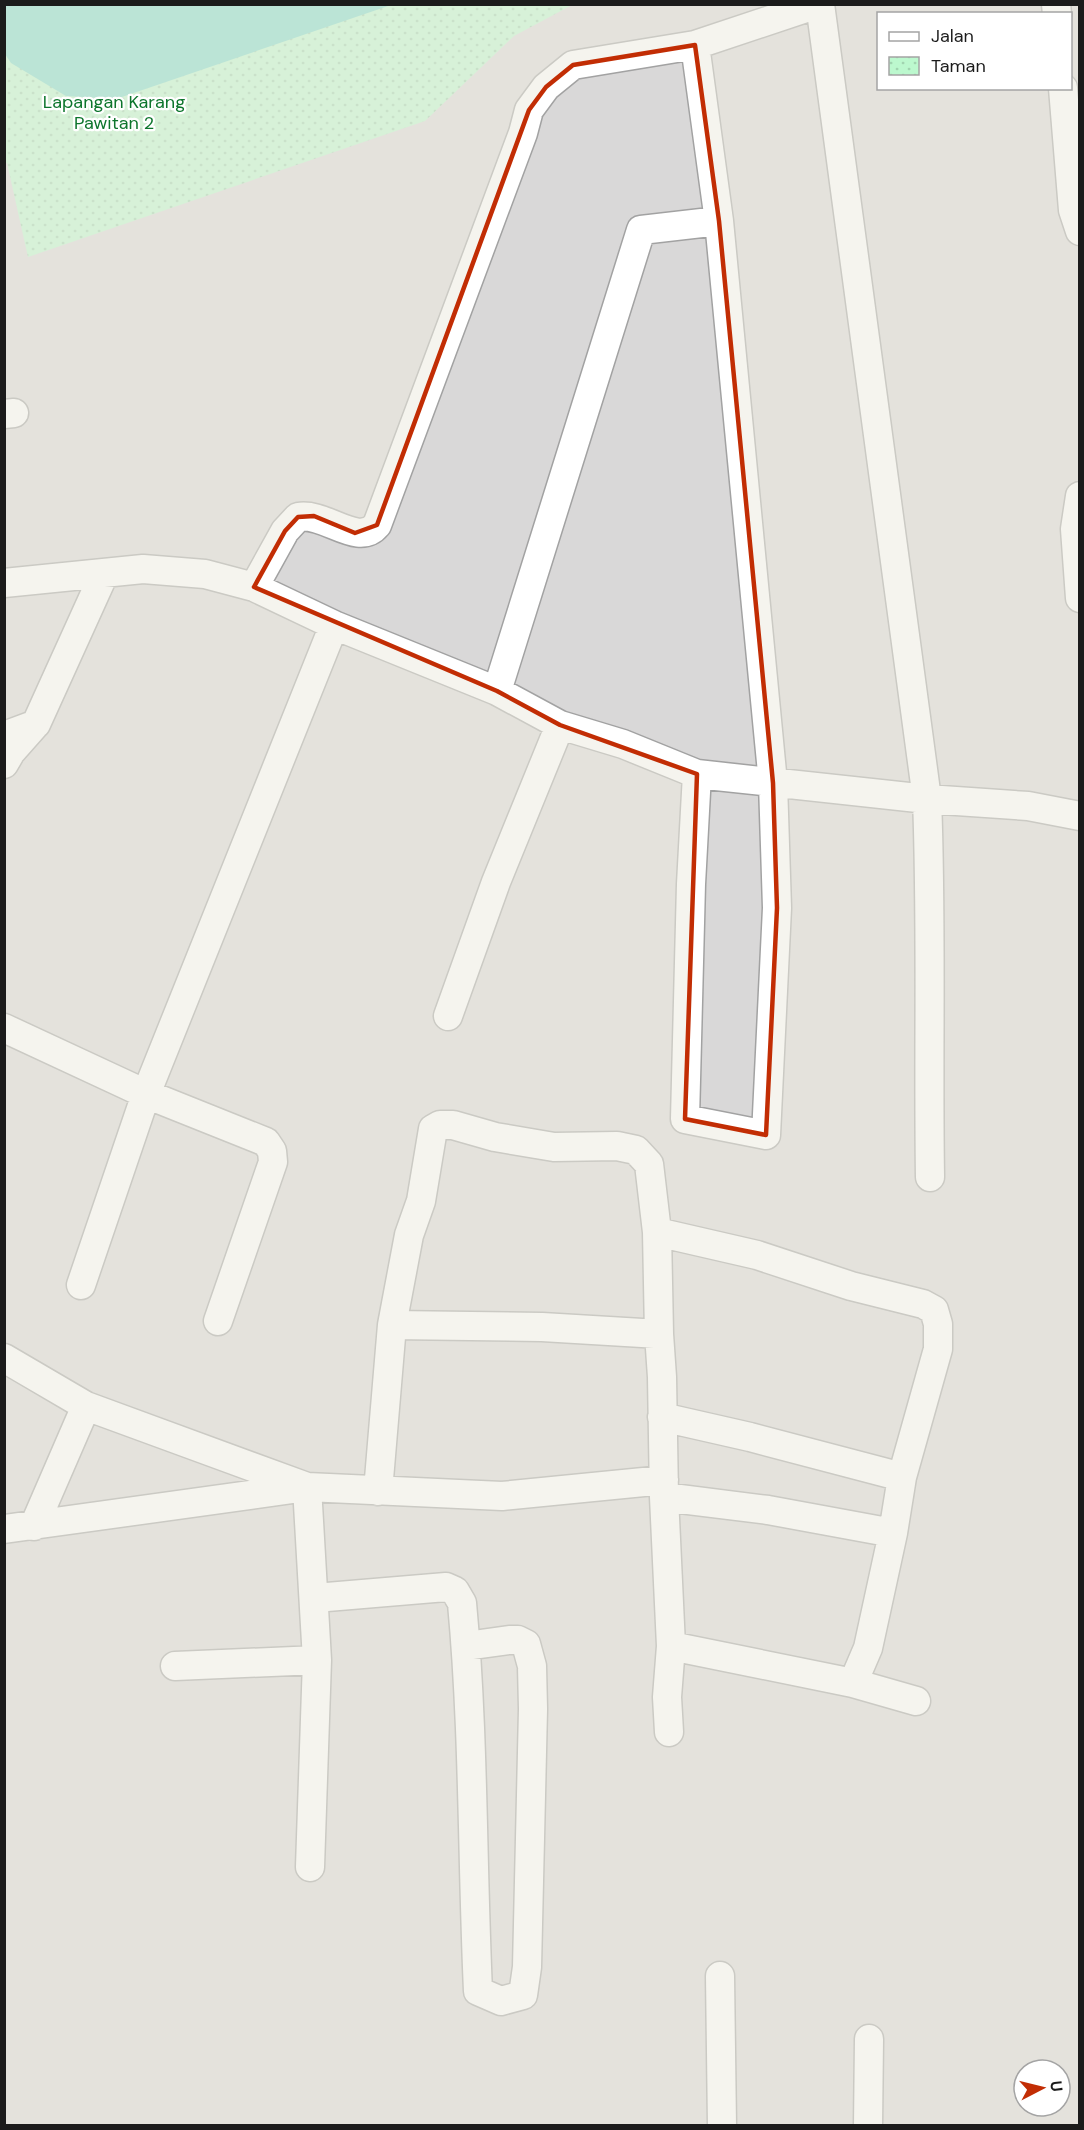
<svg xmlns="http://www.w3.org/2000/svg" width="1084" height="2130" font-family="'DM Sans',sans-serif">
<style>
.residential{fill:#d9d8d8;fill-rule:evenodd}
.park{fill:url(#park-dots)}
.pitch{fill:#7fdbcb}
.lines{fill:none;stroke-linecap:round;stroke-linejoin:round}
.street-casing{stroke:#a2a2a2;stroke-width:31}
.street{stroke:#fff;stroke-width:28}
.marked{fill:none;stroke:#c22d04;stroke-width:4.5;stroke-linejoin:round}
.labels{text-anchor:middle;stroke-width:4.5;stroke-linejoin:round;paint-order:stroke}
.park-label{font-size:18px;fill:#0d752c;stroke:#fff}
</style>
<defs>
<pattern id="park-dots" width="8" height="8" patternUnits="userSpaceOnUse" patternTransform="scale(1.5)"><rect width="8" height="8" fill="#bcf8ce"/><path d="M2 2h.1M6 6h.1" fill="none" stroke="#a1d4b0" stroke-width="1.8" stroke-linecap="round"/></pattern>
</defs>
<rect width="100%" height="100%" fill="#edebe0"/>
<path class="residential" d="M5 5H1079V2125H5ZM878 14H1070V88H878ZM1024 2070H1060V2106H1024Z"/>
<path class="park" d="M5 5H572L514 36 425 121 28 257 7 163H5Z"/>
<path class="pitch" d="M5 4H391V5L116 99 66 96 11 63 5 54Z"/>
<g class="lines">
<g class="street-casing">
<path id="street" d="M820 4 927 799C932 925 928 1051 930 1177
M1056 4 1057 14
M695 45 719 221 773 783 777 908 766 1135 685 1119 691 884 697 774
M1063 88 1073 210 1080 231
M4 414 14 413
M1080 496 1075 529 1080 598
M4 583 143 569 205 574 254 587 334 625 497 691 560 725 623 744 697 774 927 799 1028 806 1080 816
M254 587 285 531 298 517C326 512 358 548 377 525L523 133 529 110 546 87 573 65 695 45 818 4
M497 691 641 230 719 221
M4 736 36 724 104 574
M4 764 11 752 34 726
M448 1016 496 882 560 725
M4 1028 146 1094 266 1142 272 1151 273 1162 218 1321
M657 1232 757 1255 851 1286 923 1304 934 1310 938 1324V1349L902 1477 893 1533 868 1648 853 1683
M81 1285 146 1094 334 625
M392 1325 542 1327 659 1334
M4 1358 86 1406 307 1487 317 1660 310 1867
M662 1417 750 1437 902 1477
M378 1491 392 1325 409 1235 421 1201 433 1129 440 1125H453L495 1137 554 1147 617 1146 636 1150 649 1164 657 1232 659 1334 662 1377 664 1497 671 1646 667 1697 669 1732
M664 1497 768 1510 893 1533
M34 1526 86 1406
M4 1529 307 1487 502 1496 664 1480
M315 1598 446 1587 455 1591 462 1603C474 1732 472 1861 478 1991L501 2001 523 1995 527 1967 533 1709 532 1666 526 1644 518 1640H509L466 1646
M671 1646 853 1683 916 1701
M175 1666 317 1660
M720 1976 722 2126
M868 2126 869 2039"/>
</g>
<use href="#street" class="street"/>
</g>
<path d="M0 0H1084V2130H0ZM695 45 719 221 773 783 777 908 766 1135 685 1119 697 774 560 725 497 691 254 587 285 531 298 517 314 516 355 533 377 525 529 110 546 87 573 65Z" fill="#edebe0" fill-opacity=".55" fill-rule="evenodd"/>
<path class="marked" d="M695 45 719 221 773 783 777 908 766 1135 685 1119 697 774 560 725 497 691 254 587 285 531 298 517 314 516 355 533 377 525 529 110 546 87 573 65Z"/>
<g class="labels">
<g class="park-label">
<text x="114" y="108">Lapangan Karang<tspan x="114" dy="21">Pawitan 2</tspan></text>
</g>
</g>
<rect width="1084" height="2130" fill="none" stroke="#1b1b1b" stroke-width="12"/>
<rect x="877" y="12" width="195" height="78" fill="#ffffff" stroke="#a4a4a4" stroke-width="1.5"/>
<rect x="889" y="32" width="30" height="9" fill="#ffffff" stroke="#a4a4a4" stroke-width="1.5"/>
<text x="931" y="42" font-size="18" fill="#1b1b1b">Jalan</text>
<rect x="889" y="57" width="30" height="18" fill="url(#park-dots)" stroke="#a4a4a4" stroke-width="1.5"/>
<text x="931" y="72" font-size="18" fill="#1b1b1b">Taman</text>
<g transform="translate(1042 2088) rotate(83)"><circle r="28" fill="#ffffff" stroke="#a4a4a4" stroke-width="1.5"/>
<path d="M0-4.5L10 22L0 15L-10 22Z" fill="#c22d04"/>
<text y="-9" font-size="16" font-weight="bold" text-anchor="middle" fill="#1b1b1b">U</text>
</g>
</svg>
